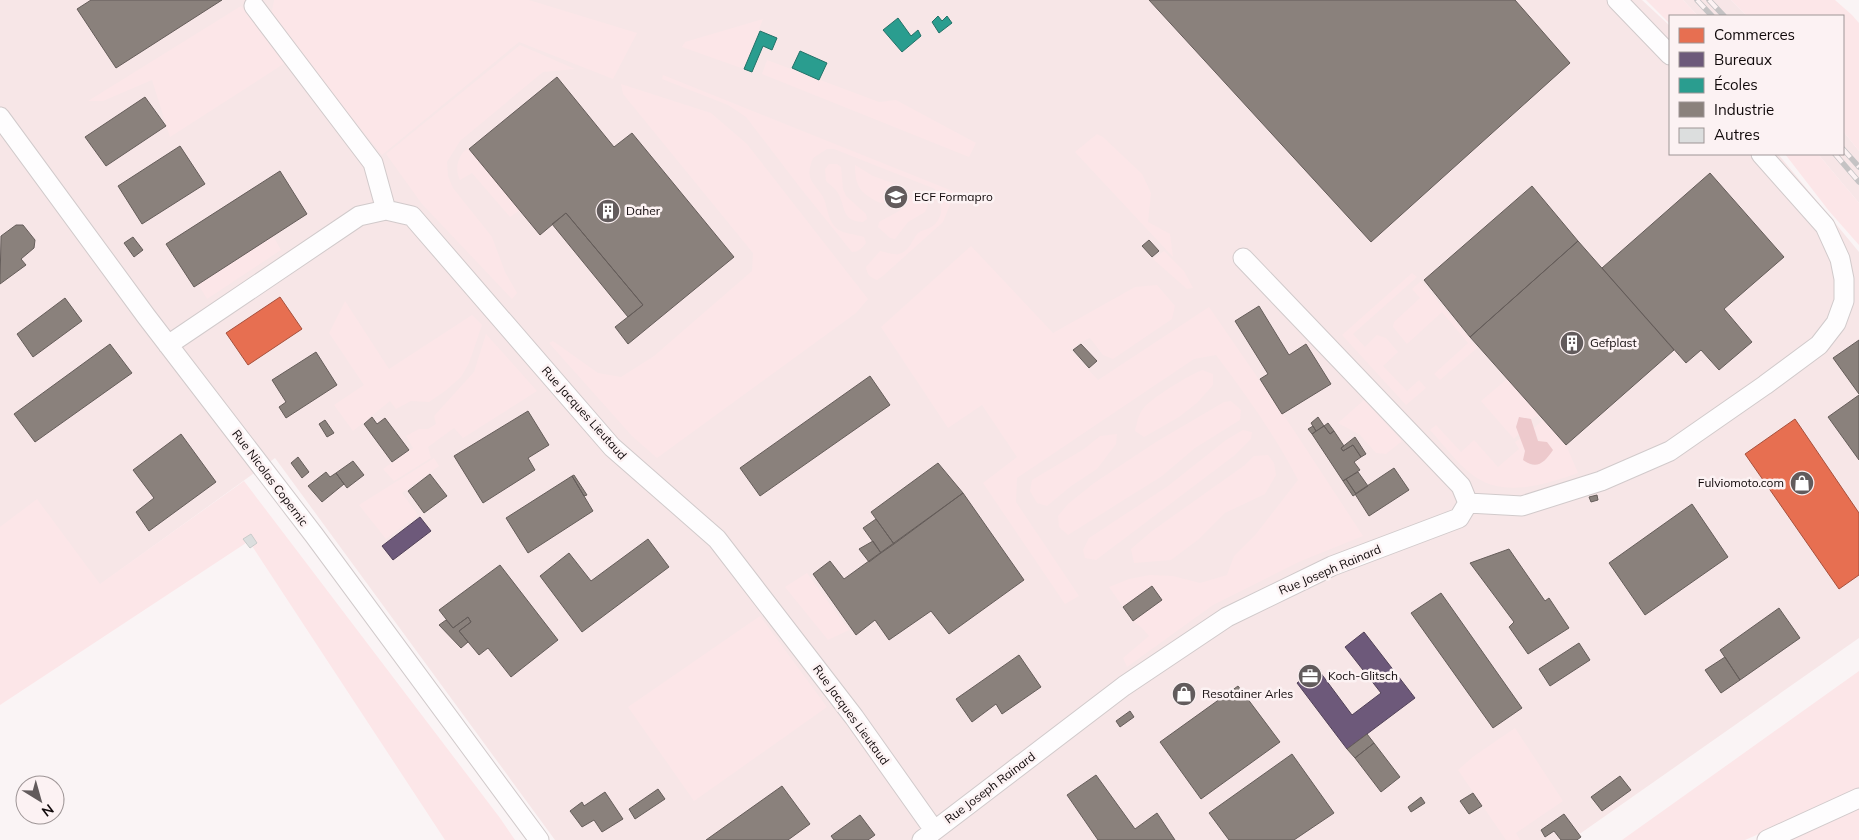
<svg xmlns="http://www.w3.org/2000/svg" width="1859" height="840" font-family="Mulish,sans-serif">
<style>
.built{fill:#f7e6e7}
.green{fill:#fce6e8}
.water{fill:#edc9cc}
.shops{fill:#e76f51;stroke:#a6503c}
.offices{fill:#6d597a;stroke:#514158}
.schools{fill:#2a9d8f;stroke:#227167}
.industry{fill:#8a817c;stroke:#655d5a}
.building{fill:#dcdede;stroke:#c8cbca}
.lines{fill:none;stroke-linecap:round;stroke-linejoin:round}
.minor-casing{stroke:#d1cacb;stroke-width:21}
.minor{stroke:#fefdfe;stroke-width:19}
.rail-casing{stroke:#c5c3c4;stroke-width:5.5}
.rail{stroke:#fcf2f3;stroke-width:4;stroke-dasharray:11;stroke-linecap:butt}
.labels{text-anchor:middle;stroke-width:5;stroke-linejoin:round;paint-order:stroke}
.poi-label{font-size:12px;fill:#10090a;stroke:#fcf2f3;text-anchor:start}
.street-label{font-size:12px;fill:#10090a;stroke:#fcf2f3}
</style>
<rect width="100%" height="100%" fill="#faf4f5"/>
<path class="built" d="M0 0H1642L1670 26V154H1778L1859 252V638L1571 840H555L275 458 0 657Z
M1683 0H1731L1747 16H1698Z
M1843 131 1859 151V203L1818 154H1843Z"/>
<path class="green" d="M274 0H529L637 33 613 79 519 42 382 155 271 17Z
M1646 0H1683L1698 16H1670V24Z
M1731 0H1835L1852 15 1859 23V151L1843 131V16H1747Z
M241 6 285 63 170 137 152 80 103 101H88Z
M763 19 744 69 682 47 685 42Z
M520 45 575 69 543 72 460 141 447 162 448 176 453 188 492 237 505 272 517 293 512 299 422 204 386 154Z
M767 60 879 102 896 100 976 143 969 157 762 74Z
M663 75 955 192 943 222 884 275 877 280C870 277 867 275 866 267L880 251C886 252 892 255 899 254 908 252 912 241 917 234 922 229 929 230 934 225 945 214 942 201 935 189L834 149H827L813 158C811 164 808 170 810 177 812 184 820 191 823 197 828 207 827 218 835 227 841 234 855 234 864 237L866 243C862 248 859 252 852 252L802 190 746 117 728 105 662 79Z
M621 84 711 113 747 144 868 299 856 313 657 458 632 436 549 343 553 341 598 373 621 377 654 356 752 271 753 253 623 94Z
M1097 134 1103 137 1142 174 1151 193 1148 222 1170 234 1173 257 1075 152Z
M468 148 520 210 510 217 472 173 460 180C454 169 458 155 468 148Z
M1785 154H1818L1859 203V245L1829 211Z
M829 164H837L841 167 843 189 846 196 866 214 867 219 863 222C841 221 846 207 838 193 835 188 829 184 826 181L825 169Z
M855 165 873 176 901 186 886 202 880 203C861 193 855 188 855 165Z
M914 196 925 200 928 205 925 212 908 222 895 239 890 238 878 227 879 222 899 211 909 199Z
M273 236 281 250 207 299 198 284Z
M971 246 1053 333 1135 287 1157 285 1175 306 1172 319 1113 359 1103 355 1090 338 1081 342 1070 350 1098 380 1209 307 1291 426 1363 536 1301 561 1213 605 1127 667 1123 658 1149 636 1142 628 1133 621 1162 600 1152 586 1123 607 1109 587 1129 579 1150 575 1173 576 1200 583 1227 575 1234 556 1256 534 1298 480C1275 435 1246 395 1216 355L1194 359 1017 478 1016 502 1079 596 1065 604 983 483 1017 457 982 405 948 428 881 327Z
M1164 251 1184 271 1193 288 1187 289 1153 259Z
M1412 273 1417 277 1353 334 1365 347 1377 335 1386 338 1398 352 1383 366 1407 391 1419 380 1426 388 1406 405 1342 335Z
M1421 281 1477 348 1440 380 1434 374 1468 343 1442 312 1407 344 1393 327 1394 322 1420 298 1412 289Z
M345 301 389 369 472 315 482 325 469 363 461 377 445 391 429 402 411 401 396 409 390 401 353 431 334 405 364 385 329 333Z
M486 334 537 391 463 438 454 428 428 447 431 458 394 481 383 469 413 448 406 436 419 429H428L436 424 434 416 474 372Z
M1202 370 1213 374V385L1197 403 1179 417 1144 437 1135 431C1137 423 1138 415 1143 409 1151 398 1189 375 1202 370Z
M1507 379 1539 415 1531 419 1519 417 1516 427 1519 434 1514 439 1481 401Z
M1364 400 1402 441 1386 454 1376 453 1360 435 1338 423Z
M1231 401 1241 410 1240 420 1195 448 1162 476 1068 535 1059 527 1058 516 1068 504 1094 483 1156 442 1224 402Z
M1543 420 1566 445 1578 473C1544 485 1501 499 1470 473 1455 461 1443 444 1430 430L1436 425 1461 452 1474 440 1498 467 1519 449 1515 442 1521 438 1530 465 1539 464 1547 459 1534 428Z
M1243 430 1252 432 1251 439 1235 455 1096 560 1085 558 1083 550 1089 538 1168 486 1226 440Z
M1117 434 1116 444 1097 469 1071 486 1047 506 1037 503 1030 491 1032 480 1084 449 1100 436Z
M1268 455 1274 463 1276 475 1265 494 1225 513 1199 539 1171 560 1134 563 1131 549 1152 531 1245 465 1254 456Z
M434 458 439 466 402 493 418 515 386 539 359 505Z
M244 481 500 818 515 840H445L252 546 257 543 244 539 246 543 0 705V527L37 499 100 584Z
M807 573 849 630 828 640 785 587Z
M760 616 827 707 694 801 628 707Z
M1859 671V790L1745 840H1622Z
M1515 728 1563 801 1516 833 1520 840H1506L1458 770 1474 756Z
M1859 804V840H1782Z"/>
<path class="water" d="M1519 417 1531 419 1538 441 1547 442 1553 450C1544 463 1537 470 1523 460L1525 451 1516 427Z"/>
<path class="shops" d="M280 297 302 329 248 365 226 333Z
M1795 419 1859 513V575L1839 589 1745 454Z"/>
<path class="offices" d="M420 517 431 531 393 560 382 546Z
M1364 632 1415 698 1347 749 1297 683 1317 668 1352 715 1381 693 1345 647Z"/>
<path class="schools" d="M938 16 942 21 947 16 952 23 939 33 932 22Z
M898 18 911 36 918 30 921 36 902 52 883 30Z
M760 31 777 38 772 50 763 46 752 72 744 69Z
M800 51 827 63 819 80 792 68Z"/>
<path class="industry" d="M91 0H222L116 68 77 9Z
M1149 0H1515L1570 63 1371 242Z
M557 77 614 147 632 133 734 257 628 344 615 327 643 305 566 213 540 235 469 149Z
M145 97 166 126 106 166 85 137Z
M180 146 205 184 142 224 118 186Z
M280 171 307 214 194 287 166 244Z
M1710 173 1784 257 1724 309 1752 342 1719 370 1701 350 1686 363 1602 268Z
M1532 186 1578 241 1470 337 1424 280Z
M566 213 643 305 628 317 552 224Z
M16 225H23L35 240 34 248 21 259 26 265 0 284 1 236Z
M133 237 143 250 134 257 124 243Z
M1149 240 1159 251 1152 257 1142 246Z
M1578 241 1674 350 1566 445 1470 337Z
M65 298 82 321 33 357 17 334Z
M1259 306 1289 355 1306 344 1331 384 1282 414 1260 379 1268 374 1235 321Z
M1859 340V394L1833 358Z
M110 344 132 373 35 442 14 414Z
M1081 344 1097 361 1089 368 1073 350Z
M316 352 337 385 286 418 279 407 286 402 272 380Z
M870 376 890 405 760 496 740 468Z
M1859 395V460L1828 417Z
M528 411 549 445 528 458 535 470 483 503 454 456Z
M372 417 377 424 385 418 409 450 392 462 364 424Z
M1318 417 1324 426 1316 431 1311 423Z
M325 420 334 433 327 437 319 424Z
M1328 423 1334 431 1330 434 1324 426Z
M1313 426 1316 431 1312 434 1308 429Z
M1324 426 1330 434 1334 431 1344 446 1341 448 1343 451 1353 445 1361 457 1354 462 1360 470 1343 481 1312 434Z
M181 434 216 482 149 531 136 512 154 498 133 470Z
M1355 437 1366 454 1361 457 1353 445 1343 451 1341 448Z
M298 457 309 472 302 478 291 463Z
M353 461 364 475 347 488 336 473Z
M938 463 963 493 894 544 871 512Z
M1394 468 1409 490 1369 516 1355 494Z
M326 472 330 477 336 473 344 484 322 502 308 486Z
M1358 472 1368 486 1356 494 1346 479Z
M430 474 447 496 424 513 408 491Z
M574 475 587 495 584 496 572 476Z
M572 476 593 511 528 553 506 518Z
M1346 479 1356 494 1353 496 1343 481Z
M963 493 1024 580 949 634 931 611 889 640 875 620 856 635 813 574 830 561 844 579Z
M1597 495 1598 500 1591 502 1589 497Z
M1692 504 1728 557 1645 615 1609 563Z
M876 519 894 544 881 553 863 528Z
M648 539 669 567 582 632 540 576 569 553 591 581Z
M873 541 881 553 869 562 859 549Z
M1509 549 1545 601 1549 598 1569 628 1528 654 1509 627 1514 622 1470 563Z
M500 565 558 640 511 677 488 648 479 655 459 631 471 622 468 617 453 628 439 610Z
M1152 586 1162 600 1133 621 1123 607Z
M1441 593 1522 708 1493 728 1411 613Z
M1779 608 1800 638 1740 680 1720 650Z
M468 617 471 622 459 631 468 642 461 648 439 625 446 620 453 628Z
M1579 643 1590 660 1550 686 1539 669Z
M1019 655 1041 687 1002 714 996 704 972 722 956 699Z
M1725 657 1740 680 1721 693 1705 670Z
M1238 686 1280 742 1201 799 1160 742Z
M1130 711 1134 717 1120 727 1116 721Z
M1367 734 1374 743 1355 758 1347 749Z
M1374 743 1400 777 1381 792 1355 758Z
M1292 754 1334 813 1294 840H1229L1209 813Z
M1096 775 1135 829 1157 813 1175 840H1098L1067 795Z
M1620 776 1631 790 1602 811 1591 797Z
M782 786 810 824 788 840H706Z
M658 789 665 799 635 819 629 809Z
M605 792 623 819 602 832 594 820 582 827 570 811 582 802 584 806Z
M1473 793 1482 806 1469 814 1460 801Z
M1421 797 1425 803 1411 812 1408 807Z
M1564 814 1581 837 1577 840H1561L1554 831 1545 837 1541 830Z
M860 815 875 835 868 840H834L831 836Z"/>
<path class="building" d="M251 534 257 543 250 548 243 539Z"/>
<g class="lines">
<g class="minor-casing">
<path id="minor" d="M1617 0 1670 55
M254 6 373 163 386 210
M0 117 146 316 314 535 539 840
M1243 258 1461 486 1468 503
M168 345 359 216 386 210 412 216 612 447 717 539 854 717 934 830
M1468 503 1522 506 1601 481 1670 451 1765 385 1819 345 1836 323 1844 301V279L1840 259 1825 226 1761 154
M922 840 1124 686 1227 617 1332 566 1459 518 1468 503
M1767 840 1859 798"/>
</g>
<use href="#minor" class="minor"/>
<g class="rail-casing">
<path id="rail" d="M1697 0 1712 16
M1709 0 1724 16
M1843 149 1859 167
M1835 154 1859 182"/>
</g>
<use href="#rail" class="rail"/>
</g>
<defs>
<g id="university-disc" transform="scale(1.25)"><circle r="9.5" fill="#625b5c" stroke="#fcf2f3"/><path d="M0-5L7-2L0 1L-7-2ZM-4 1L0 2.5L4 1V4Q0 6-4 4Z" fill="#fff"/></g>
<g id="building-disc" transform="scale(1.25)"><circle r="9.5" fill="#625b5c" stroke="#fcf2f3"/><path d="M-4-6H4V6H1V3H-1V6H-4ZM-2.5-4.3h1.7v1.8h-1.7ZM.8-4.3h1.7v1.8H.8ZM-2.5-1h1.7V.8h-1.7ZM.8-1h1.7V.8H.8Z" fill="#fff"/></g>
<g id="shop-disc" transform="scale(1.25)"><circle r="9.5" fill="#625b5c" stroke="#fcf2f3"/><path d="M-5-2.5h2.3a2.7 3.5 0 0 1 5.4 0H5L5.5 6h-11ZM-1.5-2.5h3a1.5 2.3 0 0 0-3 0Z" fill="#fff"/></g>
<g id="office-disc" transform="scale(1.25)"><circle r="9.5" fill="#625b5c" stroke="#fcf2f3"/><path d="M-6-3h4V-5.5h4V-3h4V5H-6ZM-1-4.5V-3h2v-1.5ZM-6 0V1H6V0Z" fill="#fff"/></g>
</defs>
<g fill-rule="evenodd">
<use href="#university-disc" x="896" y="197"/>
<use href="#building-disc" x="608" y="211"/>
<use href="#building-disc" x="1572" y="343"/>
<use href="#shop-disc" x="1802" y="483"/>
<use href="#office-disc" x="1310" y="676"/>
<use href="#shop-disc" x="1184" y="694"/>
</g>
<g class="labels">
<g class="poi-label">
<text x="914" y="201">ECF Formapro</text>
<text x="626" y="215">Daher</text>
<text x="1590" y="347">Gefplast</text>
<text x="1784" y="487" text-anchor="end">Fulviomoto.com</text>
<text x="1328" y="680">Koch-Glitsch</text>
<text x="1202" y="698">Resotainer Arles</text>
</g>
<g class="street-label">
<text transform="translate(584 413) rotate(48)" y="4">Rue Jacques Lieutaud</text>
<text transform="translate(270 478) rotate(53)" y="4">Rue Nicolas Copernic</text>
<text transform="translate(1330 570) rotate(-23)" y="4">Rue Joseph Rainard</text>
<text transform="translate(851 715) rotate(54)" y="4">Rue Jacques Lieutaud</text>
<text transform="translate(990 788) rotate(-37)" y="4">Rue Joseph Rainard</text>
</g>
</g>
<rect x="1669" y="15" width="175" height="140" fill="#fcf2f3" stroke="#9e9596"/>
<rect x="1679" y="28" width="25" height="15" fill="#e76f51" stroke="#9e9596"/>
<text x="1714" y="40" font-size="15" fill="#10090a">Commerces</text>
<rect x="1679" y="52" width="25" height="15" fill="#6d597a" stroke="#9e9596"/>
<text x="1714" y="65" font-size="15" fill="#10090a">Bureaux</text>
<rect x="1679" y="78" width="25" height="15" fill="#2a9d8f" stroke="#9e9596"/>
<text x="1714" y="90" font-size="15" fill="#10090a">Écoles</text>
<rect x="1679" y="102" width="25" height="15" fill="#8a817c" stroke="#9e9596"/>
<text x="1714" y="115" font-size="15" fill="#10090a">Industrie</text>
<rect x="1679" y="128" width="25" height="15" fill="#dcdede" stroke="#9e9596"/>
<text x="1714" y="140" font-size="15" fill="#10090a">Autres</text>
<g transform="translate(40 800) rotate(143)"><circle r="24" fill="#fcf2f3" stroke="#9e9596"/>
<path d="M0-4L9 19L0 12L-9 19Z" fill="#625b5c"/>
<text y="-8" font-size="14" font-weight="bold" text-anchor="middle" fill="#10090a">N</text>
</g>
</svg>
